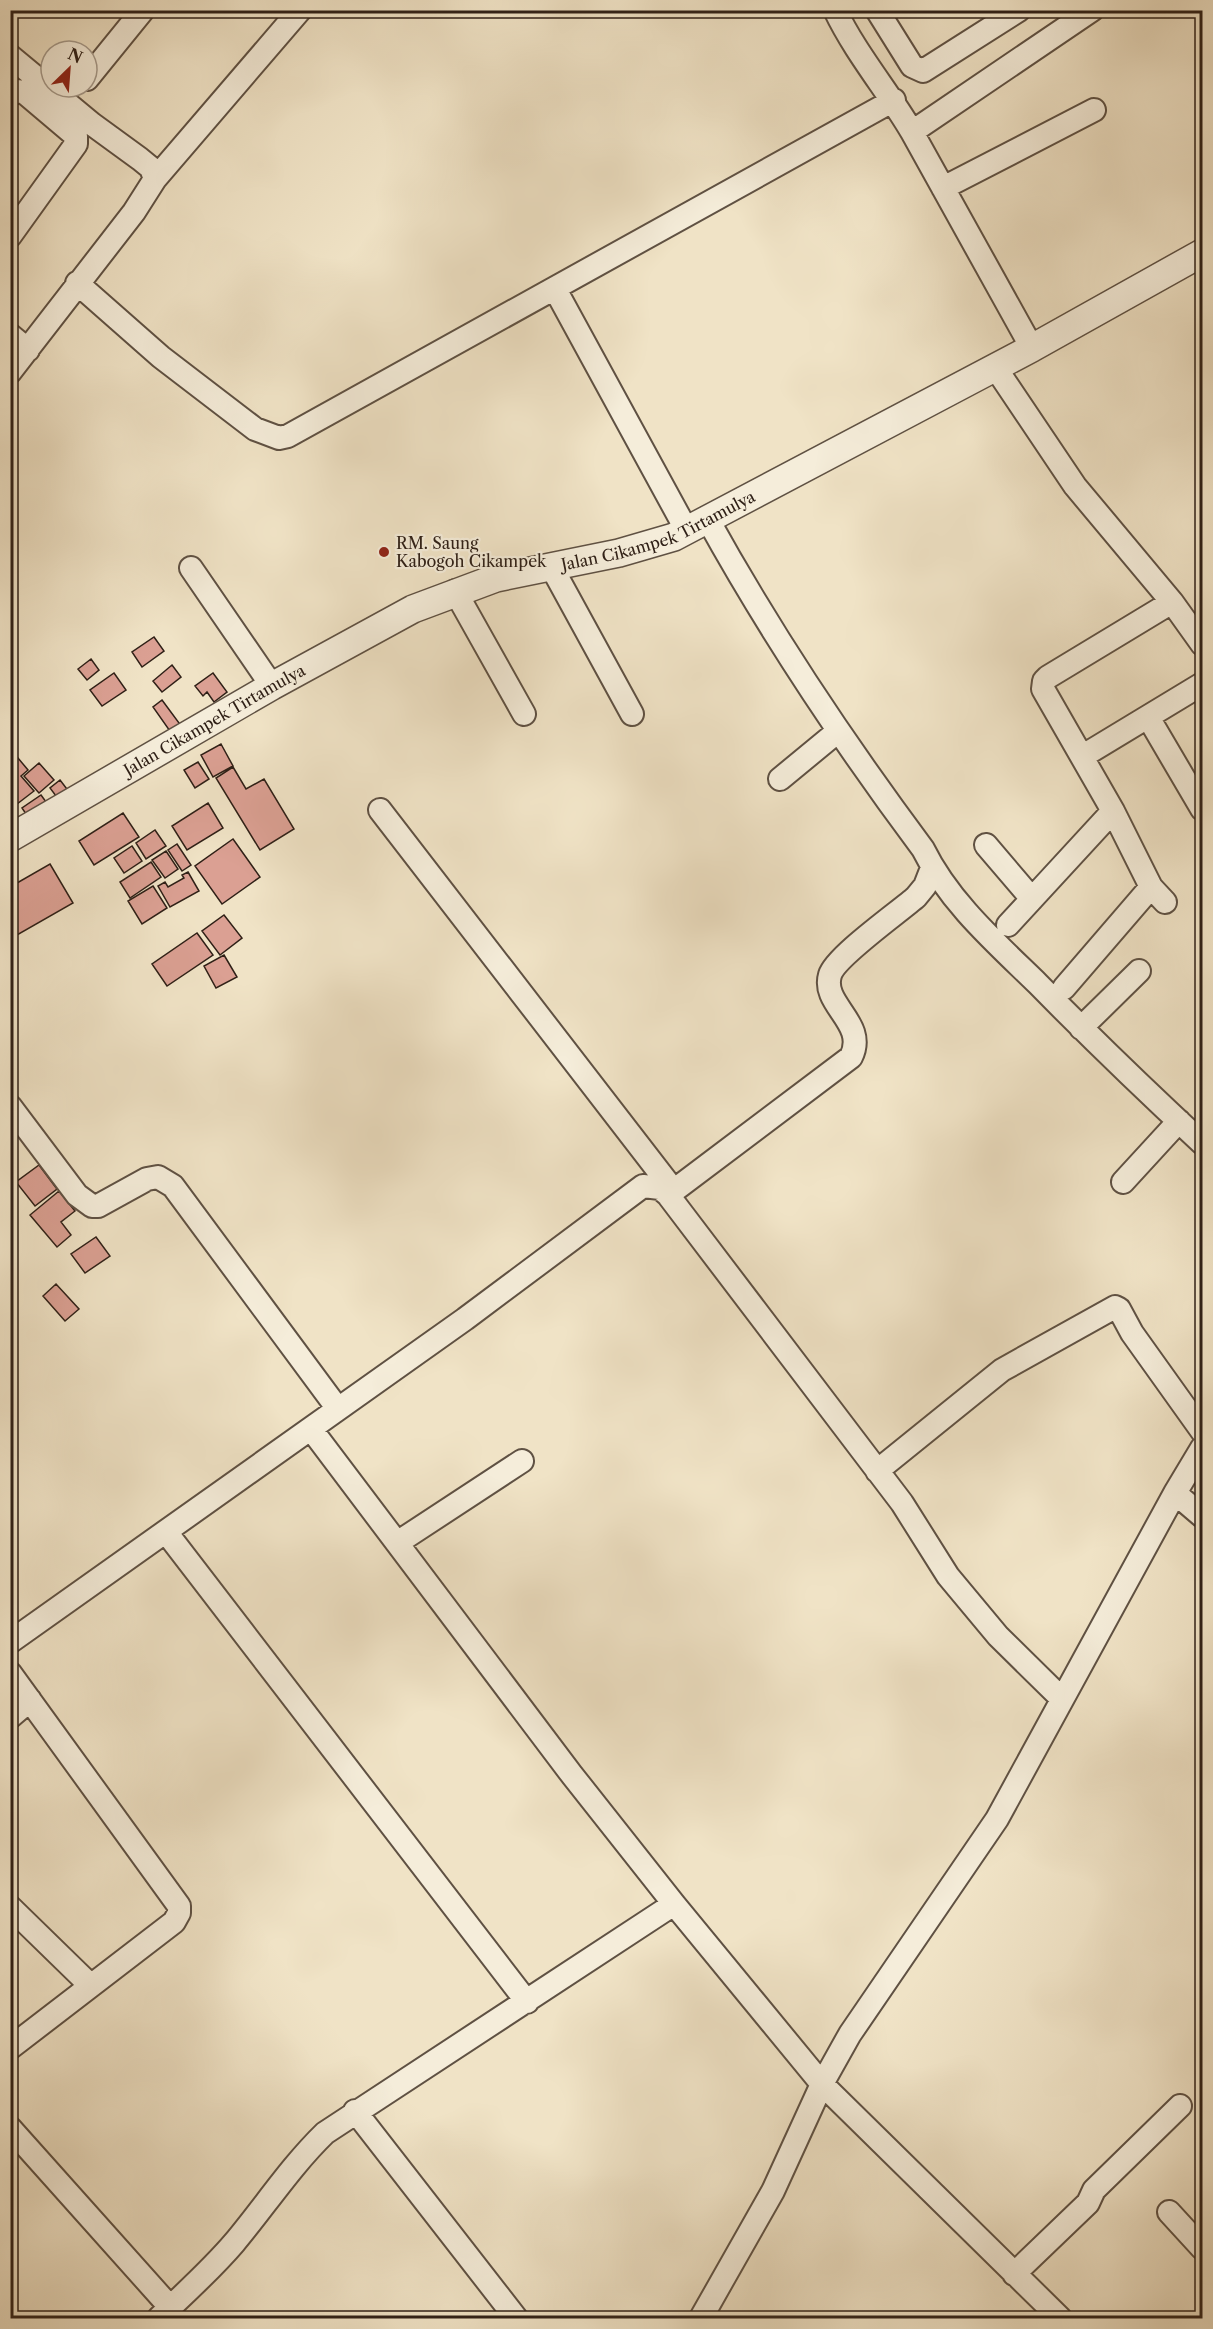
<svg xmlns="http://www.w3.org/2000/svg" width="1213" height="2329" font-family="'Libre Caslon Text',serif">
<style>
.building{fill:#dba093;stroke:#2f2017;stroke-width:1.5}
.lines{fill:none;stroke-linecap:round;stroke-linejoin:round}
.minor-casing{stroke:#5f5143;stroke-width:26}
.tertiary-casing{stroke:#5f5143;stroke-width:30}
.minor{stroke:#f5edda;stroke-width:22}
.tertiary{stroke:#f5edda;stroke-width:27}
.poi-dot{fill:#8f2418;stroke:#f5edda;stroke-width:2}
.labels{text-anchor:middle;stroke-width:4.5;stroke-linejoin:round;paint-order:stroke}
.street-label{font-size:16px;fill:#2f2017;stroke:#f5edda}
.poi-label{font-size:16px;fill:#2f2017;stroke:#f5edda;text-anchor:start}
</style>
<rect width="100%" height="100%" fill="#f0e3c6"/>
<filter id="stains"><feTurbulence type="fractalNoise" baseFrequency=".00333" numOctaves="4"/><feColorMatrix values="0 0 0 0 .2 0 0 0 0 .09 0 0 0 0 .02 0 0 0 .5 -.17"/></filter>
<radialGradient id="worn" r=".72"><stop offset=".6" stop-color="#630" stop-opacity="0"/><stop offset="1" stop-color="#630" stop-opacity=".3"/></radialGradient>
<path class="building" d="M154 637 164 651 142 667 132 652Z
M91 659 99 670 87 680 78 669Z
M172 665 181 677 162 692 153 681Z
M114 673 126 690 102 706 90 690Z
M213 673 227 692 214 702 207 692 203 696 195 686Z
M162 700 182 727 172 734 153 707Z
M221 744 233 766 213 777 201 755Z
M13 752 28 770 21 776 34 791 17 804 10 796V754Z
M198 762 209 779 195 788 184 770Z
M39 763 54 780 39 793 24 776Z
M233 767 246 789 264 779 294 829 260 850 216 778Z
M60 780 70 793 59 800 50 788Z
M41 795 49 806 30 820 22 808Z
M208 803 223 828 187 850 172 826Z
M123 813 139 837 94 865 79 841Z
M155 830 166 846 146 859 136 843Z
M233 839 260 877 222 904 195 866Z
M177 844 191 865 182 871 168 850Z
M132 846 142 861 124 873 114 858Z
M166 851 178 869 165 878 152 860Z
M151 862 161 877 130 898 120 882Z
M50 864 73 903 10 939V887Z
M188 872 199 891 170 907 158 886 165 882 168 887 184 878 182 875Z
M153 886 167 908 142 924 128 901Z
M224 915 242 938 220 955 202 931Z
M197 933 213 955 167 986 152 964Z
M224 955 237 977 216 988 204 966Z
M39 1165 57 1189 35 1206 16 1182Z
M59 1191 75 1211 61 1222 71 1235 57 1247 30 1215Z
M96 1237 110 1256 85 1273 71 1254Z
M56 1284 79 1309 65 1321 43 1296Z"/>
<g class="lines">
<g class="minor-casing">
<path id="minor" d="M835 10C856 54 888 91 912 132L1032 348
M877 10 912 66 923 71 1019 10
M10 56 92 124 140 159 151 168 155 179 134 212 10 372
M87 79 143 10
M10 95 16 91 24 92 76 136V144L10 236
M912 132 1092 10
M155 179 300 10
M943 188 1094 110
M77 283 161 357 255 429 279 438 288 436 894 100
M555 289 687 531
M10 335 28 350
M995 367 1075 486 1172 602 1202 644
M707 518C771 634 844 743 923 849 949 902 996 943 1038 984 1091 1038 1146 1091 1202 1143
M551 566 632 714
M191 568 272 686
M455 591 524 714
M1148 717 1202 809
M1083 756 1202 684
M780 779 837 732
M380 810 674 1191
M986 845 1032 899
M1165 902 1151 887 1113 811 1043 689 1044 681 1048 677 1172 602
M1008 925 1113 811
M1064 988 1151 887
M1081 1028 1139 971
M10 1106 77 1195 92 1206H98L147 1179 158 1177 173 1186 338 1409
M1123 1182 1179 1121
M668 1195 851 1057C868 1023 821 1005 830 975 835 957 899 912 916 897L925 886 932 868
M311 1429 572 1775 674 1904 822 2084 1060 2318
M877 1471 1002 1370 1115 1307 1119 1309 1132 1333 1202 1431
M1175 1493 1202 1516
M166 1532 527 2002
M397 1543 522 1461
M10 1642 465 1319 643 1186 660 1188 668 1195 902 1503 948 1576 998 1636 1062 1699
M10 1673 179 1906V1913L174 1922 10 2048
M10 1717 30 1700
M10 1907 90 1985
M355 2111 516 2318
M10 2128 170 2307
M1169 2212 1202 2248
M1014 2274 1088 2203 1094 2190 1180 2106
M159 2318C184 2294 211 2270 234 2243 265 2206 291 2166 325 2133L674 1904
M701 2318 773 2191 822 2084 850 2034 997 1819 1175 1493 1202 1448"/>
</g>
<g class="tertiary-casing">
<g id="tertiary">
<path id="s1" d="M10 838 272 686 413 609 496 578 619 553 674 537 1032 348 1202 253"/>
</g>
</g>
<use href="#minor" class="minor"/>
<use href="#tertiary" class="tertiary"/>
</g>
<circle class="poi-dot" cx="384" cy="552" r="6"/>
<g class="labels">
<g class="street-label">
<text dy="6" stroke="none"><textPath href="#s1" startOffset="722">Jalan Cikampek Tirtamulya</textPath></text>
<text dy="6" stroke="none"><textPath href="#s1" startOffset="236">Jalan Cikampek Tirtamulya</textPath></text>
</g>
<g class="poi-label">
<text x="396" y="549">RM. Saung<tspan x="396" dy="18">Kabogoh Cikampek</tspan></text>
</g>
</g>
<rect width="1213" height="2329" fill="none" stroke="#f0e3c6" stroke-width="36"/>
<rect x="12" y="12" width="1189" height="2305" fill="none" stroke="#2f2017" stroke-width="3"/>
<rect x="18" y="18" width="1177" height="2293" fill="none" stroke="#2f2017" stroke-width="1.5"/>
<g transform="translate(69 69) rotate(25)"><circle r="28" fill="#f5edda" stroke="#a69b8c" stroke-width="1.5"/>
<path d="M0-4.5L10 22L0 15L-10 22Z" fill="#8f2418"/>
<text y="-9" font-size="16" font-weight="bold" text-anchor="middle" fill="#2f2017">N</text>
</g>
<rect width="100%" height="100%" filter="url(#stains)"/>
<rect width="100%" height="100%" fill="url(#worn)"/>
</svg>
